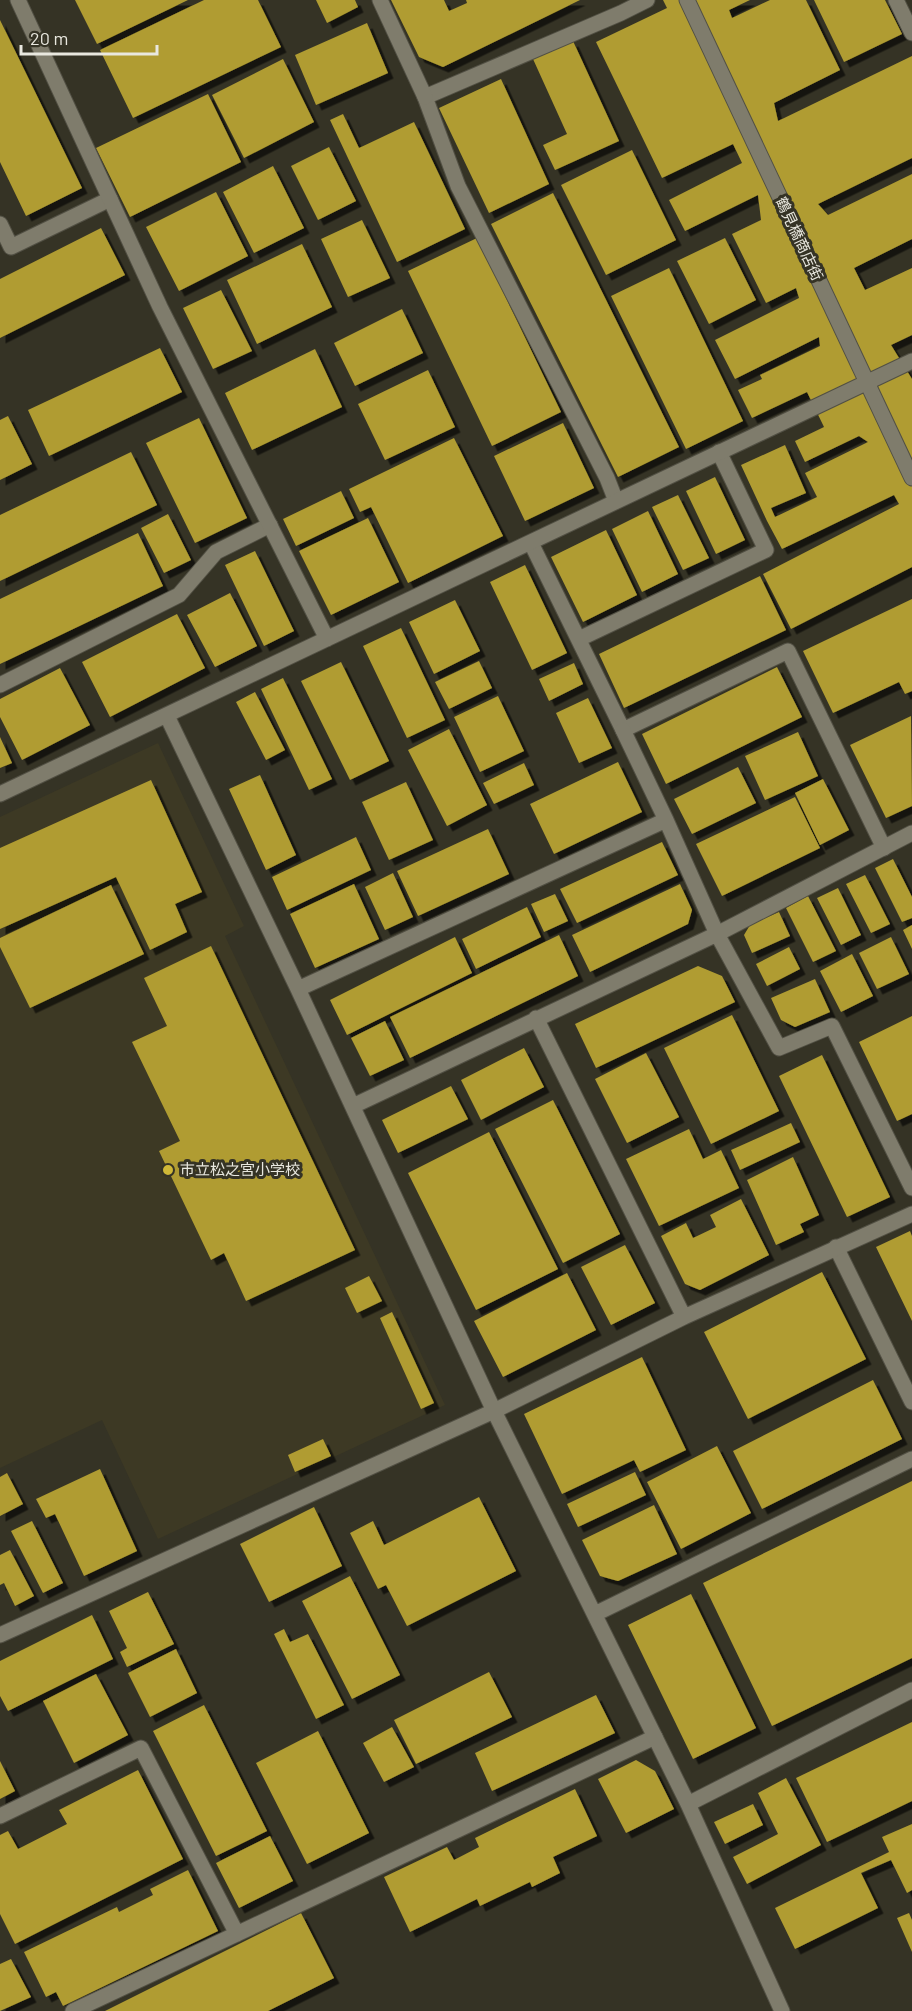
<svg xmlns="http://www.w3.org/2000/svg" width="912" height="2011" font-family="Barlow,'Noto Sans JP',sans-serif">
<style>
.built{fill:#3d3924}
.building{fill:#b09c31;filter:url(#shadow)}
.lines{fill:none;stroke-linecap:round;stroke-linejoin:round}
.lane-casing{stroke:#525044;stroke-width:17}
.street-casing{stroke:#525044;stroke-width:17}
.lane{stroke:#7f7c6c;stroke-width:15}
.street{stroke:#7f7c6c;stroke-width:15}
.poi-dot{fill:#cfb837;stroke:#353325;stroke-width:2}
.labels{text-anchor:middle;stroke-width:6;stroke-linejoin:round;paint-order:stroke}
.street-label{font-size:15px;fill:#e9e8df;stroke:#353325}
.poi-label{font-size:15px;fill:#e9e8df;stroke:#353325;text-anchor:start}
</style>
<defs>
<filter id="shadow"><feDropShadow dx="5.5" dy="5.5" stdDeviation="0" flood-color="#0009"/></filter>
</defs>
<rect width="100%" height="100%" fill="#353325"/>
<path class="built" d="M158 743 244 926 225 936 445 1405 158 1539 102 1420 0 1468V817Z"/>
<path class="building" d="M75 0H188L97 44Z
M204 0H258L281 47 133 118 100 50Z
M316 0H355L358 7 327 23Z
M391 0H444L449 11 467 3 466 0H580L443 67 419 57Z
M663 0H750L729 10 732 18 770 0H806L840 70 774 103 778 121 912 56V158L818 204 828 215 912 174V239L854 268 865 290 912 268V335L891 345 912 379V567L791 629 763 574 899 504 894 495 782 549 767 521 741 465 785 445 806 493 771 508 775 517 817 497 805 473 868 442 859 436 805 462 795 441 824 427 807 392 752 418 738 390 762 379 760 375 820 346 819 337 735 379 715 340 799 298 796 288 766 303 732 234 761 220 758 195 685 231 669 200 742 163 733 144 662 178 596 42 667 8Z
M814 0H885L902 34 844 62Z
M0 20 82 188 26 216 0 162Z
M367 23 388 73 316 105 295 55Z
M573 41 619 141 555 170 543 145 567 134 533 59Z
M283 59 314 122 244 158 212 95Z
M501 79 549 184 489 213 439 108Z
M208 94 241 162 130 217 96 148Z
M343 114 359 148 414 122 465 229 397 262 330 120Z
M329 147 356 201 318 220 291 166Z
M632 150 676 240 606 275 561 185Z
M273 166 304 228 254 253 223 192Z
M216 192 248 256 179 291 146 227Z
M553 193 679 447 618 477 491 224Z
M362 220 390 278 348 297 321 239Z
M101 228 125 275 0 338V279Z
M477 238 561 412 492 446 408 271Z
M725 238 756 300 709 324 677 261Z
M302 244 332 307 257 344 227 280Z
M669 268 743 421 686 449 611 296Z
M221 290 252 351 213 369 183 308Z
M402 309 423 353 355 386 334 343Z
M160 348 182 392 49 456 28 410Z
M315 349 342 407 252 450 225 393Z
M428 370 455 427 385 460 358 404Z
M8 416 32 464 0 480V420Z
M199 418 247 518 195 543 146 443Z
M563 423 594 488 525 521 494 456Z
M454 438 503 536 408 583 371 507 360 512 349 489Z
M131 452 157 505 0 581V515Z
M715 477 745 540 716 554 686 491Z
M341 491 354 518 296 546 283 519Z
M678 495 709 558 683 570 652 507Z
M648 511 678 574 642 592 612 529Z
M168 514 191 560 164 573 141 528Z
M368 518 399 582 331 615 299 551Z
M606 530 637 595 583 622 551 557Z
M138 533 163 586 0 664V599Z
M255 551 294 631 264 646 225 565Z
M525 565 567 653 532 670 490 582Z
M760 576 786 630 624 708 599 654Z
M230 593 257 646 215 667 187 615Z
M912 599V691L905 694 899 682 833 713 803 651Z
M455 600 480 651 434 674 409 622Z
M177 614 205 668 110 717 82 662Z
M401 628 445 720 407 738 363 646Z
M479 661 492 688 449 709 435 682Z
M341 662 389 761 350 780 301 681Z
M574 663 583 684 549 701 539 679Z
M777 667 802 717 666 784 642 734Z
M60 668 90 725 22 760 0 717V699Z
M283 678 332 779 309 790 261 689Z
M255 692 285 750 266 760 236 702Z
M498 696 524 751 480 772 454 717Z
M588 698 612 748 579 763 556 713Z
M911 716 912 806 886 818 850 745Z
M449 729 487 805 447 826 408 750Z
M798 732 818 776 765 800 745 756Z
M0 737 12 763 0 768Z
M618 762 642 812 554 854 530 804Z
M524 763 534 785 494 804 483 783Z
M738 767 756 803 692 834 674 799Z
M260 775 296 855 266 870 229 789Z
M823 779 849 830 820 845 795 793Z
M151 780 202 892 175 904 187 932 150 950 116 877 0 929V848Z
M406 782 433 840 389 860 362 802Z
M795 797 820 848 722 896 696 844Z
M488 829 509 874 418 916 397 871Z
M356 837 371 870 287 910 272 877Z
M662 842 678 875 577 923 560 889Z
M893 859 912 897V918L902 922 875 868Z
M393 873 413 917 385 930 365 887Z
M865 875 890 924 871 933 846 884Z
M354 884 379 939 315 968 290 914Z
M680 884 692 910 688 924 590 972 572 935Z
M111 885 144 954 30 1008 0 947V938Z
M838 888 861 935 841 945 817 898Z
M555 894 568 921 544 932 531 904Z
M808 896 836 951 813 962 786 908Z
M527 907 541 937 476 969 462 939Z
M779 912 790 936 752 953 744 935 750 925Z
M912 925V949L903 930Z
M559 935 578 976 410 1058 390 1017Z
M455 937 472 973 347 1035 330 1000Z
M891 937 909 974 877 989 859 953Z
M211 946 355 1250 246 1301 224 1253 211 1260 159 1151 180 1141 132 1042 167 1026 144 978Z
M789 947 800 969 767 986 756 964Z
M852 954 873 996 841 1012 820 971Z
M698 966 722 976 735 1002 596 1068 575 1024Z
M815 979 830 1012 795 1027 781 1020 771 998Z
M732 1015 779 1111 711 1144 664 1048Z
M912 1016V1114L897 1121 859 1042Z
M385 1021 404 1060 370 1076 351 1038Z
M524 1048 544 1087 481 1120 461 1080Z
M646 1053 679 1117 627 1143 595 1079Z
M822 1055 890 1197 847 1217 779 1076Z
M451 1086 468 1119 398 1153 382 1120Z
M553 1100 620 1234 563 1263 495 1129Z
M791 1123 800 1142 740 1170 731 1150Z
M689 1129 703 1159 721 1150 739 1188 659 1226 626 1159Z
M489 1132 558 1269 476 1310 408 1173Z
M793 1157 819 1215 800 1224 804 1232 776 1245 747 1180Z
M741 1199 769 1255 700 1290 685 1284 661 1236 686 1223 693 1238 716 1227 710 1215Z
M910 1231 912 1236V1321L876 1247Z
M625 1245 655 1303 611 1325 581 1267Z
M822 1272 866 1359 748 1419 704 1332Z
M567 1273 596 1330 503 1377 474 1321Z
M369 1276 382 1301 357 1313 345 1288Z
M392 1312 434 1403 421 1409 380 1318Z
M642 1357 686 1450 640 1472 634 1460 562 1494 524 1414Z
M873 1380 902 1439 762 1509 733 1451Z
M323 1439 331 1456 295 1472 288 1455Z
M717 1446 751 1513 681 1549 647 1482Z
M100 1469 137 1551 84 1576 55 1514 46 1518 36 1499Z
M635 1472 646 1495 578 1527 567 1504Z
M7 1473 23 1504 0 1516V1477Z
M912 1481V1658L772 1726 703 1583Z
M479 1497 516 1571 407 1626 386 1585 378 1589 350 1533 373 1521 384 1545Z
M654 1505 677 1554 618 1581 600 1576 582 1540Z
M314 1507 342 1566 269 1602 240 1544Z
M32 1521 63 1583 43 1593 11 1531Z
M10 1550 34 1596 15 1606 4 1583 0 1585V1555Z
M350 1576 400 1675 352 1699 302 1601Z
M148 1592 174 1644 127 1667 120 1652 127 1648 109 1611Z
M691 1594 756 1728 693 1759 628 1625Z
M92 1615 113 1659 8 1711 0 1696V1661Z
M284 1629 290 1642 308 1634 344 1705 316 1719 274 1634Z
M176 1649 197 1693 150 1717 128 1673Z
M489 1672 512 1717 416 1764 394 1720Z
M96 1674 128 1735 74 1763 43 1701Z
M596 1695 615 1733 492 1791 475 1753Z
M204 1705 267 1831 216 1856 153 1731Z
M912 1722V1801L827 1842 796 1778Z
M392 1727 414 1767 384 1782 363 1743Z
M318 1731 369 1833 307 1864 256 1763Z
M636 1760 655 1771 674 1809 626 1833 598 1779Z
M0 1761 15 1791 0 1799Z
M138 1770 183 1859 15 1944 0 1914V1835L8 1831 18 1849 67 1824 59 1810Z
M786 1778 821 1845 747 1884 733 1857 778 1834 758 1793Z
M575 1789 597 1836 553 1857 560 1873 532 1887 530 1882 480 1906 477 1899 410 1932 384 1877 447 1847 454 1860 479 1847 475 1838Z
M753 1804 763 1825 725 1844 714 1822Z
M912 1824V1890L907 1893 891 1860 861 1873 878 1908 795 1949 775 1908 889 1852 882 1837Z
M270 1836 293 1881 239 1908 216 1863Z
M188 1870 218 1931 63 2006 56 1992 46 1997 24 1952 117 1907 119 1912 153 1895 150 1889Z
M301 1913 334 1978 268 2011H105Z
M909 1913 912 1920V1952L897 1918Z
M11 1959 31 1997 0 2011V1964Z"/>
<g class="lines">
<g class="lane-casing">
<path id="lane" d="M896 0 912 33
M0 224 11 247 110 199
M616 501 607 478 458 186 425 97 621 13 647 0
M531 543 623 730 788 651 884 848
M579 639 766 550 719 452
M0 685 179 595 216 552 270 525
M836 1247 912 1402
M0 1816 141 1748 237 1934
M73 2011 655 1737"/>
</g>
<g class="street-casing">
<path id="street" d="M18 0 160 307 327 639
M380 0 425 97
M687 0 912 478
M167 716 298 989 494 1411 688 1804 782 2011
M623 730 666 820 717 934 779 1048 832 1026 912 1188
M0 794 912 361
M298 989 666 820
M536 1018 684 1317
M353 1106 717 934 912 833
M595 1614 912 1459
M0 1635 494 1411 684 1317 912 1214
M688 1804 912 1690"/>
</g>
<use href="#lane" class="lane"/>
<use href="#street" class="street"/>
</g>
<circle class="poi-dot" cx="168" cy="1170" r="6"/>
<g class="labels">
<g class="street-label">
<text transform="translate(799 239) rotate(65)" y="5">鶴見橋商店街</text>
</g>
<g class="poi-label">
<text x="180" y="1175">市立松之宮小学校</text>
</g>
</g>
<path d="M21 45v9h136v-9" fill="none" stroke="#e9e8df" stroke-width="3"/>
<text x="30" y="45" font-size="18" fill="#e9e8df" stroke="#353325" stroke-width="4.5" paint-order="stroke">20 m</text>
</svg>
